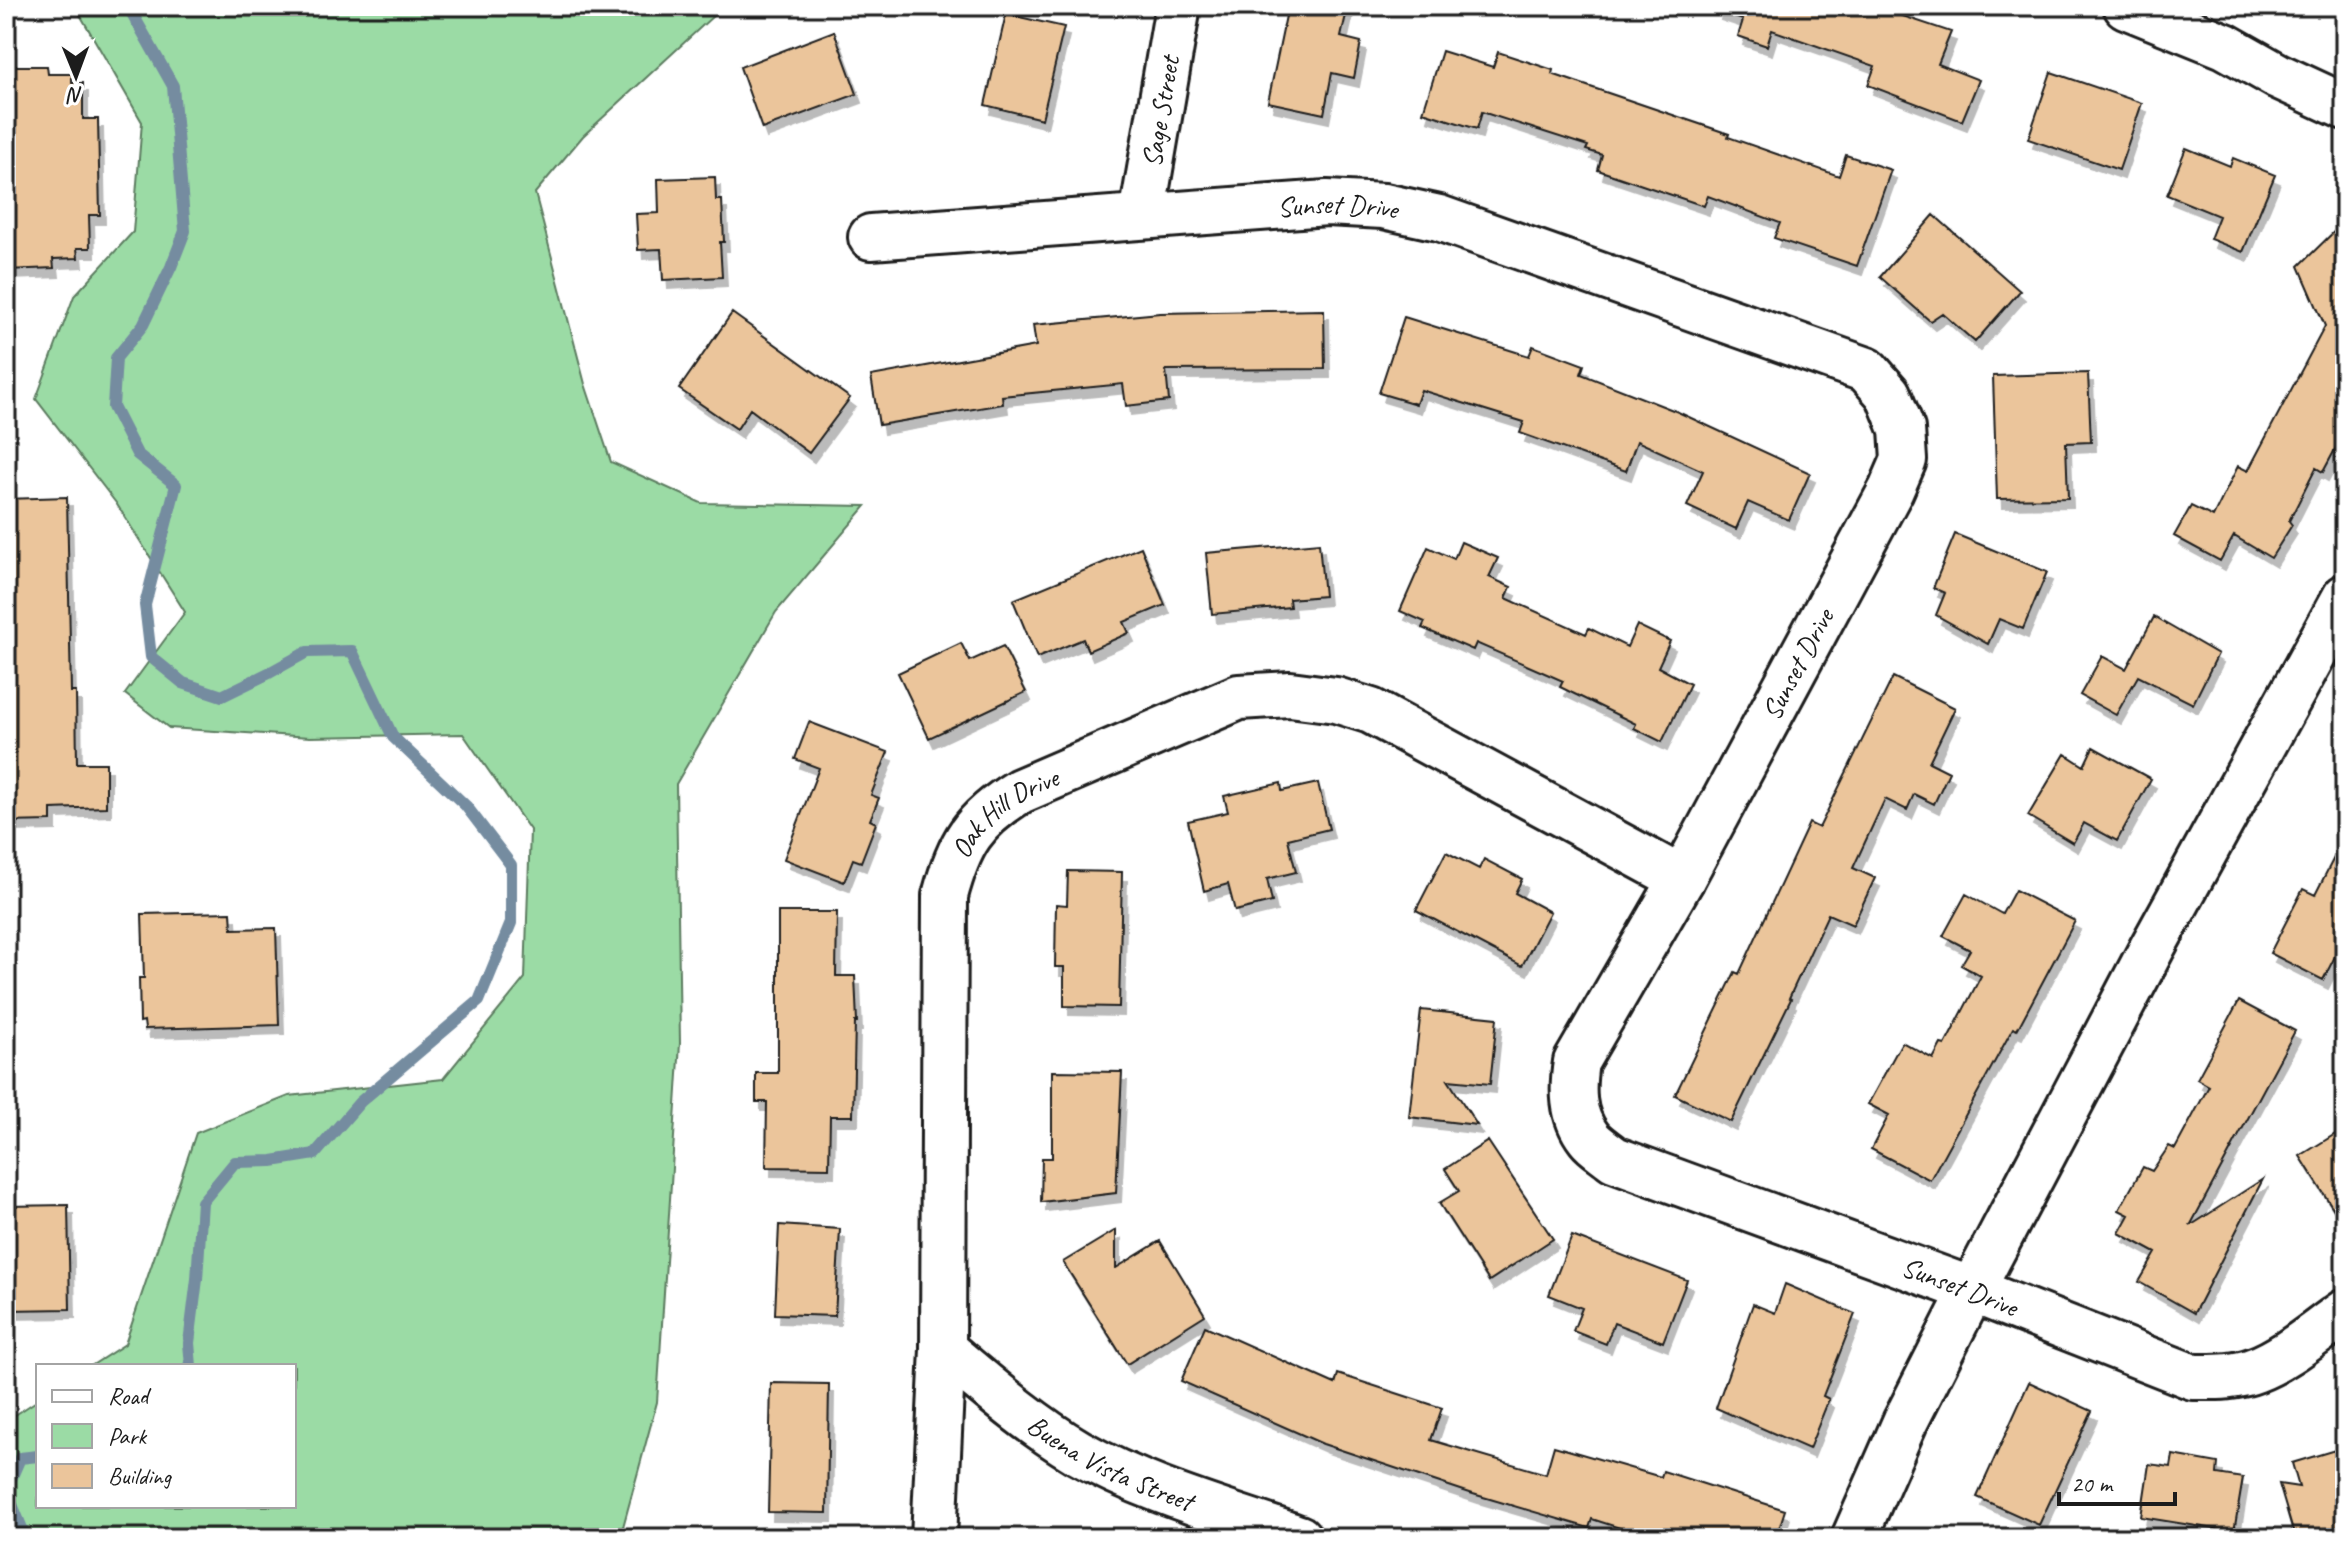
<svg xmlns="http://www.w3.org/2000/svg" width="2351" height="1544" font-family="Caveat,sans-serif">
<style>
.green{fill:#9bdba5;stroke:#5c7c60;stroke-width:2}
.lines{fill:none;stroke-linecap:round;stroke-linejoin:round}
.stream{stroke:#748ca0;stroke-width:12}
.building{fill:#ebc59b;stroke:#1c1c1c;stroke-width:2;filter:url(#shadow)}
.minor-casing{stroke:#1c1c1c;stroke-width:50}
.minor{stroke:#fff;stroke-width:44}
.labels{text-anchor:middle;stroke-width:6;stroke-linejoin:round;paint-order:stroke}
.street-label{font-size:28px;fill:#1c1c1c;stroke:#fff}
</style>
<defs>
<filter id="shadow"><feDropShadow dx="5" dy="9" stdDeviation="0" flood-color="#0004"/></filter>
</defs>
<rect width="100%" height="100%" fill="#fff"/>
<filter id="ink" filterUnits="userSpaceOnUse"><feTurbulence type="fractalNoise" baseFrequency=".0125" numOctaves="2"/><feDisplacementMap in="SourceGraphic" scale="16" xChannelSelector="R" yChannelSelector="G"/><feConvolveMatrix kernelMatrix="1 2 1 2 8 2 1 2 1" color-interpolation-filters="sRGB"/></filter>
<g filter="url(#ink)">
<path class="green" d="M75,6H732L714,15L583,136L535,193L585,384L611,462L701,503L866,506L776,612L676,784L680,1043L657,1402L620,1538H6V1421L38,1400V1506H294V1366H91L125,1344L196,1133L289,1096L443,1079L525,978L530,830L463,734L310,737L169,728L125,694L185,612L116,503L36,399L74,296L133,232L142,122Z"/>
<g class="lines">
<path class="stream" d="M128,6L173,86L185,231L171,267L143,325L116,358L113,407L137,454L176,485L145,605L151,657L183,683L222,696L269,673L307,652L352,651L393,737L466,806L511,865V923L479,1001L360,1102L315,1154L272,1161L235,1162L202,1202L197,1279L189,1343L191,1366
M26,1538L6,1490L20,1458L38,1456"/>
</g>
<path class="building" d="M1288,6H1348L1341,37L1361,42L1354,78L1332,73L1324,114L1268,102Z
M1717,6H1873L1951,32L1938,64L1979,80L1962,121L1868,85L1875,66L1772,30L1767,46L1738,36L1743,20L1716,11Z
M1006,14L1064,27L1042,119L985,105Z
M834,31L857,94L762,129L740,67Z
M1442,51L1493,67L1498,52L1553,70L1552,74L1729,134L1728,137L1839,176L1846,155L1891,170L1857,266L1774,238L1780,223L1708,196L1704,206L1598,170L1602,155L1586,150L1588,146L1482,112L1477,129L1423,112Z
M6,66H47L48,74H72V83H83V119H98L100,215H89L90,248H77L78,258L53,259L54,268L6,270Z
M2051,72L2142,103L2119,170L2028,139Z
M2186,148L2230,166L2233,158L2275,175L2243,252L2210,239L2219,216L2167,195Z
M715,177L716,200H722L724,242H720L722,277L663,280L661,249L638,250L636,214L659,213L658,179Z
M1934,215L2020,291L1975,342L1942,313L1930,321L1880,277Z
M2345,221V431L2323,472L2316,468L2289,521L2292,525L2271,558L2234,536L2220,561L2174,536L2191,506L2213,517L2238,466L2248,471L2325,326L2299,266Z
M1324,310L1325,369L1166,370L1169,401L1126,406L1123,384L1002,396L1003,404L879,425L871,376L1036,346L1033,325L1160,313Z
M732,313L850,398L809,453L750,409L737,429L679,389Z
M1404,317L1529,356L1533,346L1584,365L1581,374L1678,412L1810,473L1789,520L1748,502L1736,529L1687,506L1703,471L1637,441L1626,471L1520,433L1524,422L1421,390L1416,404L1379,393Z
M2088,373L2091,442L2066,443L2068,498L1997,499L1993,376Z
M67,497L71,692H76L77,763H106V807L51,809V821L6,822V499Z
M1955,534L2047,572L2023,629L1999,619L1988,644L1936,615L1945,593L1933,588Z
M1461,542L1498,558L1489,577L1511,587L1506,598L1586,634L1589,628L1627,647L1637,625L1670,641L1658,667L1690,684L1662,742L1634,728L1636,724L1560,687L1563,681L1476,643L1473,650L1422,628L1425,622L1400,611L1428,547L1454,559Z
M1319,543L1324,596L1289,599L1290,607L1212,614L1206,553Z
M1141,547L1165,605L1124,622L1129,633L1088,651L1083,639L1037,658L1013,600Z
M2154,617L2218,654L2193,704L2138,676L2116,715L2080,695L2102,656L2126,669Z
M961,643L970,661L1003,646L1026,692L929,738L898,673Z
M1893,677L1955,708L1929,762L1949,772L1934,804L1914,794L1907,810L1885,799L1853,868L1875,878L1853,925L1828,914L1789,998L1791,999L1731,1122L1675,1095L1735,972L1739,974L1809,823L1819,828Z
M809,722L888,752L871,795L879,798L870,820L876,823L861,862L853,859L844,882L784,859L819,768L795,759Z
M2093,747L2151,779L2117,841L2084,823L2073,843L2028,816L2065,754L2084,766Z
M1281,783L1282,791L1318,783L1329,829L1288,839L1296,872L1267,879L1272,902L1235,911L1228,884L1204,891L1188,821L1228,812L1224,796Z
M2345,836V937L2323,980L2270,953L2303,889L2315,895Z
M1446,852L1479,869L1484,859L1522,879L1515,893L1550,912L1522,966L1416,910Z
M1068,871L1122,872L1119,1007L1064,1006V967H1055L1056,904L1067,905Z
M2015,890L2075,921L2017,1030L2013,1028L1930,1180L1871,1149L1889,1115L1868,1104L1902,1042L1933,1059L1941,1044L1945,1045L1981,976L1961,965L1970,950L1943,936L1966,894L2002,914Z
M231,912L232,929L276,928L279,1025L145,1029L144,1021L140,1022L139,978H144L142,914Z
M778,912H837L836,976H855L857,1022H855L853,1116H830L829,1168L766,1167L767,1102H756V1073H778Z
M2239,1001L2295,1031L2190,1226L2263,1179L2194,1313L2139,1282L2156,1253L2119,1233L2129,1215L2119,1210L2143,1167L2152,1171L2169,1146L2175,1149L2209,1086L2197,1079Z
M1421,1010L1497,1018L1490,1084L1448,1080L1477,1125L1409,1117Z
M1052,1071L1122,1072L1116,1193L1041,1202L1042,1158H1052Z
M2345,1128V1227L2300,1156Z
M1488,1141L1553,1239L1489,1281L1439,1203L1459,1191L1445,1169Z
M68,1205L70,1309L6,1310V1206Z
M779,1225L840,1229L835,1316L775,1314Z
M1116,1230V1268L1160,1241L1205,1315L1127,1364L1063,1262Z
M1572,1236L1687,1280L1663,1342L1614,1323L1606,1344L1573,1331L1582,1308L1549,1295Z
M1785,1284L1855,1314L1823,1396L1829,1399L1809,1449L1716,1408L1753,1304L1775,1313Z
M1205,1326L1335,1384L1338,1374L1442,1408L1431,1440L1546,1474L1554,1446L1661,1477L1663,1471L1785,1510L1776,1538H1651L1592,1519L1589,1528L1473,1494L1323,1444L1181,1381Z
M2029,1382L2092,1411L2039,1525L1977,1497Z
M771,1383L829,1384L827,1513L768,1512Z
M2345,1447V1527L2307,1538H2295L2279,1484L2299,1487L2292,1463Z
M2173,1455L2218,1463L2217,1474L2243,1478L2234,1532L2141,1517L2149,1464L2171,1467Z"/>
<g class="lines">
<defs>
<g id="minor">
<path d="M2126,6L2225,46L2278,76L2345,107"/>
<path id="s1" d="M1142,216L1178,6"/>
<path id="s2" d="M871,237L1327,203L1384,206L1439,218L1867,370L1888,394L1902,429L1904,460L1891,490L1682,879L1576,1062C1572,1088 1571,1115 1589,1138C1595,1146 1606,1152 1614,1159L1972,1290L2193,1377C2214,1377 2235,1378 2255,1370C2287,1358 2317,1331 2345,1312"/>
<path id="s3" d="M943,1349C986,1385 1029,1423 1078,1452C1147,1491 1225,1512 1299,1538"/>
<path id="s4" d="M934,1538L943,1349L945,896C959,843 973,820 1020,791L1239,697L1290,694L1336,700L1371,711L1682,879"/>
<path d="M1854,1538L1905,1422L1972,1290L2153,946L2345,597"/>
</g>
</defs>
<use href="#minor" class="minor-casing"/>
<use href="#minor" class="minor"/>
</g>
</g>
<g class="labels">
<g class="street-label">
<text dy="10" stroke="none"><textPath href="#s1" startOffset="106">Sage Street</textPath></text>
<text dy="10" stroke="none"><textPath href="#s2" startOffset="468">Sunset Drive</textPath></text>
<text transform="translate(1797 664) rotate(-62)" y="10">Sunset Drive</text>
<text dy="10" stroke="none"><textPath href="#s4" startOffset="750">Oak Hill Drive</textPath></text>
<text dy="10" stroke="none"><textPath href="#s2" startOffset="2292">Sunset Drive</textPath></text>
<text dy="10" stroke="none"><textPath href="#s3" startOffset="204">Buena Vista Street</textPath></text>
</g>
</g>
<rect width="2351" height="1544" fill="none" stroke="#fff" stroke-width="32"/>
<rect x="16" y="16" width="2319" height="1512" fill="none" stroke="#1c1c1c" stroke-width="3" filter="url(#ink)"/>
<rect x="36" y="1364" width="260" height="144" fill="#ffffff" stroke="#a4a4a4" stroke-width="2"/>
<rect x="52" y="1390" width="40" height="12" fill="#ffffff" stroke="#a4a4a4" stroke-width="2"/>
<text x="108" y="1404" font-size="24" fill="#1c1c1c">Road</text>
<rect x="52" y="1424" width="40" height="24" fill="#9bdba5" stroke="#a4a4a4" stroke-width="2"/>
<text x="108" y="1444" font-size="24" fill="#1c1c1c">Park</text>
<rect x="52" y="1464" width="40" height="24" fill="#ebc59b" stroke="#a4a4a4" stroke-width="2"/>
<text x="108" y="1484" font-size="24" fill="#1c1c1c">Building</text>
<g transform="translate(76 76) rotate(179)" stroke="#ffffff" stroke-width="6" paint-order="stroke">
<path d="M0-6L14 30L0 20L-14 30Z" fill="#1c1c1c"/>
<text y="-12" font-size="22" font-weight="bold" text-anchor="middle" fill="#1c1c1c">N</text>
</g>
<path d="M2059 1492v12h116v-12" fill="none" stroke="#1c1c1c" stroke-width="4"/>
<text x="2071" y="1492" font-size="24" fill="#1c1c1c" stroke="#ffffff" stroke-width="6" paint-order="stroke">20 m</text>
</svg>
